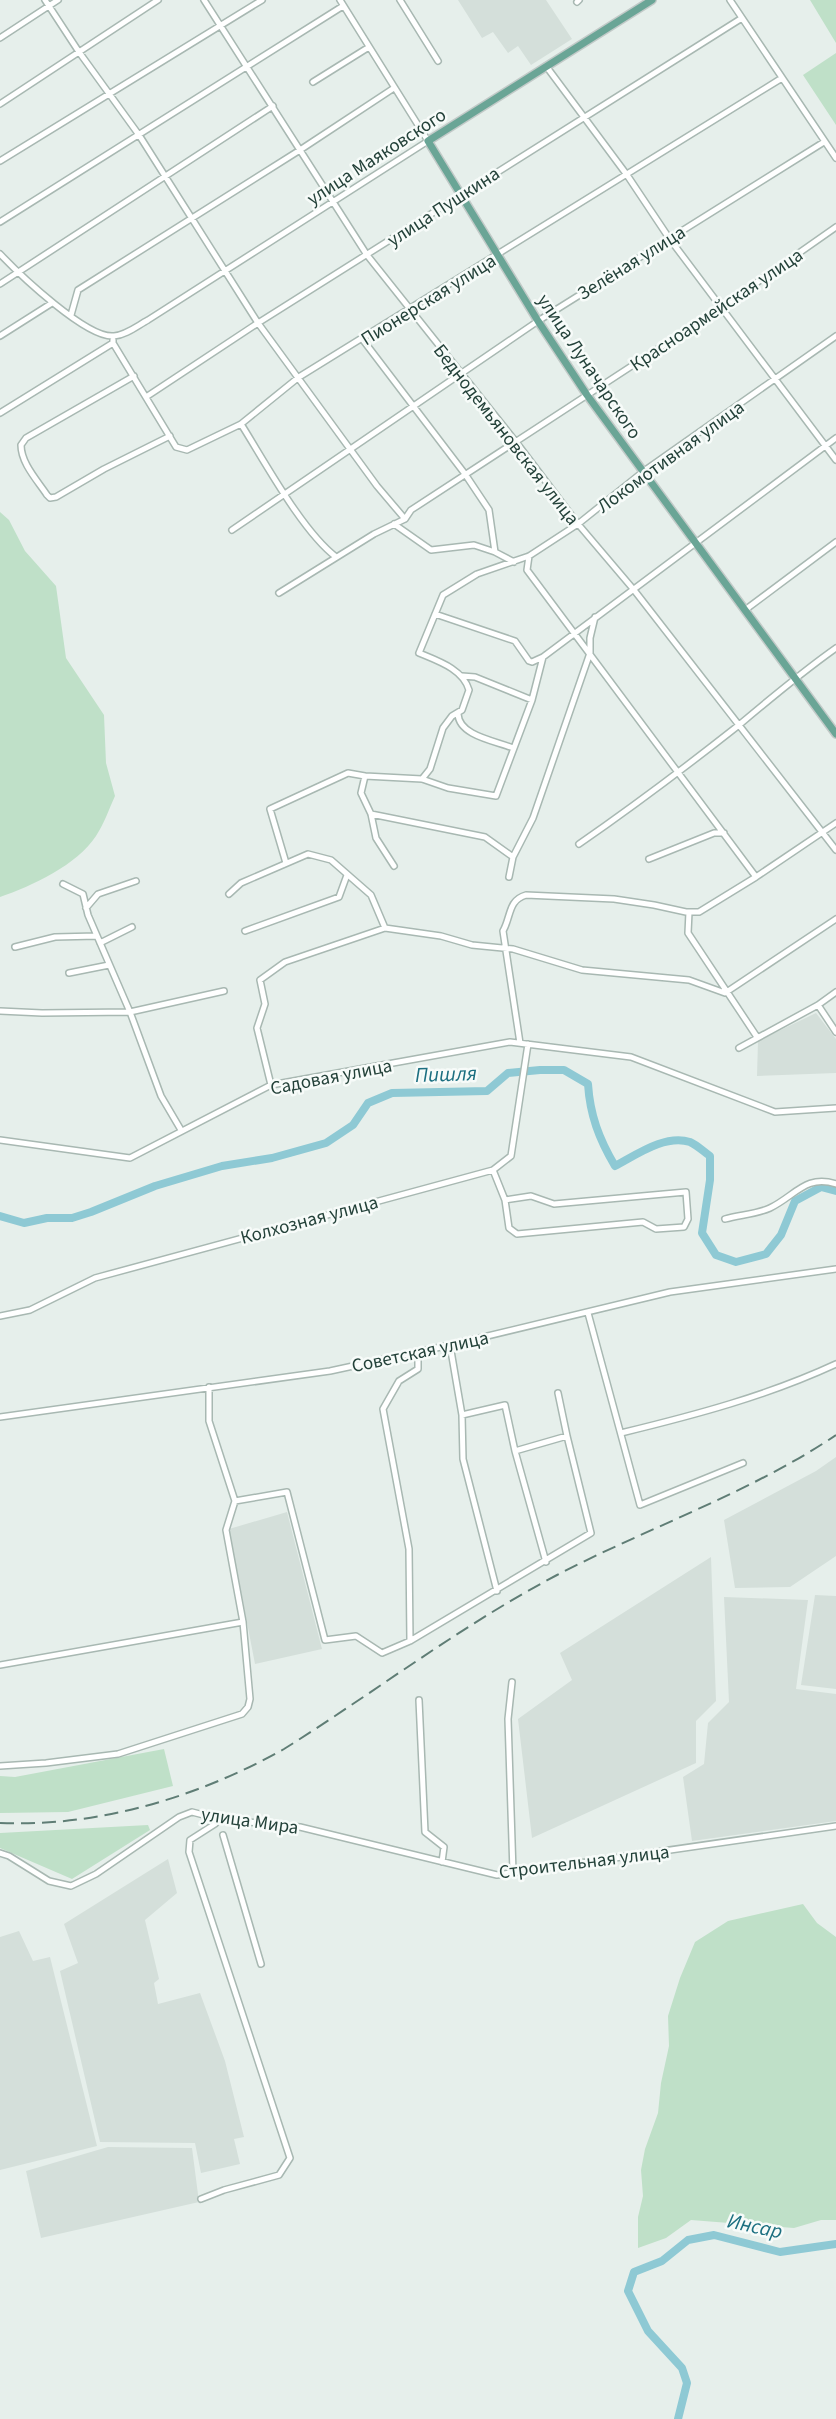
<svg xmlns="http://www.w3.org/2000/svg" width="836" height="2419" font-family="'Source Sans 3',sans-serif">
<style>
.built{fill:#d4dfda}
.green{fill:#bfe0c8}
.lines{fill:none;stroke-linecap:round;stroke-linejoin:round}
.river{stroke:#8ec9d4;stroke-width:8}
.minor-casing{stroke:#a8b8b2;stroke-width:8}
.major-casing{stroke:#c2cac8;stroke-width:10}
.minor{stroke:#fff;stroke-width:5}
.major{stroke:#6aa596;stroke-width:7}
.rail{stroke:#5f7d75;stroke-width:2;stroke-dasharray:14 7;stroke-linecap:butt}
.labels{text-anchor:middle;stroke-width:5;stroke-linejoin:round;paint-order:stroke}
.street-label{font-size:19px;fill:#24423a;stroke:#f7fbf9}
.water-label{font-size:21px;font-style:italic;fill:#1c6f80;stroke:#f7fbf9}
</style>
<rect width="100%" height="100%" fill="#e6efeb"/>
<path class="built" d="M458,0H546L572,39L531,65L518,46L508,53L493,32L482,38Z
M816,1013L836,1039V1073L757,1076L758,1041Z
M836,1457V1556L790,1587L735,1588L724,1520L816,1471Z
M287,1512L322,1649L255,1664L229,1529Z
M711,1557L716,1701L696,1721V1763L532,1838L518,1719L572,1680L560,1653Z
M815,1595L836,1596V1689L801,1685Z
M724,1597L808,1600L796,1689L836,1694V1821L692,1841L683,1777L704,1764L708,1723L729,1702Z
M168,1859L177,1893L145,1920L159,1979L154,1983L158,2004L200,1993L225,2061L244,2137L234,2139L240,2164L201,2173L195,2143L100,2142L60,1971L78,1963L64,1924Z
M19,1931L33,1961L50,1957L97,2146L0,2170V1937Z
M108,2147L192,2148L199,2202L41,2238L26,2171Z"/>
<path class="green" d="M810,0H836V43Z
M836,53V125L803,75Z
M0,512L9,520L25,551L56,586L66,658L104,715L106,763L115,796C109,809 104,824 96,836C77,865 32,886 0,897Z
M164,1749L173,1786L68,1812L0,1813V1776L15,1777Z
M148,1825L150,1830L72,1879L0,1848V1833Z
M803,1904L817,1923L836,1937V2220H821L794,2228L691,2220L666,2238L638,2248V2217L643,2196L641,2170L645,2149L658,2113L661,2083L669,2046L668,2016L680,1978L695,1942L728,1921Z"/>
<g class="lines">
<path class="river" d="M0,1216L24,1223L47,1218H72L91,1212L155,1186L222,1166L272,1158L326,1143L353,1125L368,1103L392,1093L487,1091L508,1073L540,1070H564L588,1084C590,1115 599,1139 615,1166C636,1155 665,1134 690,1142C697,1145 704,1152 710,1156V1180L702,1233L716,1255L736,1262L766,1254L781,1235L795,1201L821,1187L836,1191
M678,2419L687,2383L682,2368L648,2331L628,2291L634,2272L662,2261L688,2240L714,2235L780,2252L836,2244"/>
<defs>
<path id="minor" d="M45,0L79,52L139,135L258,323L377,486L405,519
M204,0L367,255L516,442L578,524L634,590L836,850
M400,0L438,61
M730,0L836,158
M577,2L579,0
M0,38L58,0
M546,66L627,175L669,238L836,460
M313,82L369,47
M0,104L158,0
M0,161L262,0
M0,222L343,6
M0,254C19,274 87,339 114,336C126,335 137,326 148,320L428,141L340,0
M0,284L273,106
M71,315L78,290L300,150L394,88
M0,336L52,303
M363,340L465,474L489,510L495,552L514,562
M113,343L176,447L187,450L241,424L299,377L782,78
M134,376L26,438L21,445C21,463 37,480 47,495L50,498L56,497L104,469L170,436
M146,397L258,323L742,18
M0,413L113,343V340
M241,424C265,462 302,531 336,557
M394,524L431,550L474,545L495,552
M232,530L538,321L824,142
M529,556L527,570L756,877
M279,593L374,534L405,519L411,510L722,307L836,227
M745,610L836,542
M435,614L515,641L529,661L532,662L543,657L836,438
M462,676L475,677L532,700L543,657
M458,714C459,736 496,741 513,748
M365,776L422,779L448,788L496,796L532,700
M422,779L430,769L443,728L452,716L462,710L469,690C463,669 438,661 419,653L443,595L477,574L529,556L578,524L644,471L836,336
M371,814L485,837L513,857
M579,844C634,806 687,766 739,725C771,698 802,672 836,648
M649,859L714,833H724
M286,863L270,809L348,773L365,776L361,793L371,814L376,838L394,866
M509,877L513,857L533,818L590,653V638L595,617
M63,884L83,894L88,915L130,1012L161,1096L181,1130
M229,894L241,883L308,854L331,860L371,895L385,928
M86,908L98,894L136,881
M689,912L688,933L757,1037
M245,931L339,897L347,875
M100,943L132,927
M15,947L55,937L97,936
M69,973L109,965
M818,1005L836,1032
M0,1011L42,1013L130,1012L224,991
M520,1043L503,931C511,917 508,900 526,895L614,899L654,905L686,912H699L756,877L836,823
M739,1048L818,1005L836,992
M271,1085L257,1028L265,1004L260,980L285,962L385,928L441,936L472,945L513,949L582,970L689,980L725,993L836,919
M0,1140L130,1158L271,1085L510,1042L631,1057L775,1112L836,1108
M493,1170L505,1200L531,1196L554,1204L686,1192L688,1219L684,1227L656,1229L643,1222L517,1234L509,1228L505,1200
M725,1219C739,1215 757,1214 770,1208C795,1196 806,1174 836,1184
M588,1313L640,1505L743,1463
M0,1316L30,1310L95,1278L493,1170L511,1156L528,1044
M450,1345L462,1415L463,1459L497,1591
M209,1387V1421L235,1501L287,1492L325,1640L356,1636L382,1653L410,1641L591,1533L567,1436L515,1451L505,1405L462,1415
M558,1393L567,1436
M0,1417L330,1371L450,1345L670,1292L836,1269
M621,1433C695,1415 767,1396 836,1364
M515,1451L546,1562
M410,1641L409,1549L383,1409L399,1381L418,1369V1352
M0,1665L243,1622
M512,1682L508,1719L513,1872
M419,1700L425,1832L444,1847L442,1862
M0,1766L46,1763L118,1754L242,1714L248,1707L250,1699L243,1622L226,1530L235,1501
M223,1835L261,1964
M0,1853L9,1856L49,1881L71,1886L96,1874L179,1817L192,1812L219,1819L300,1827L497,1875L836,1826
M201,2199L224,2190L279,2175L290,2158L189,1852L190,1840L215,1824L219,1819"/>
<path id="major" d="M652,0L428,141L538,321L587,395L836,734"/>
</defs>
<use href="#minor" class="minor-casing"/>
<use href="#major" class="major-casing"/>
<use href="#minor" class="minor"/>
<use href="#major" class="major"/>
<path class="rail" d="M0,1823C100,1827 198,1797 284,1749C375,1692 462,1625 557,1575C647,1528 752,1492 836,1435"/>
</g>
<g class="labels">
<g class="street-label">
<text transform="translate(376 156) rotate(-33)" y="7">улица Маяковского</text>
<text transform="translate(443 206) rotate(-33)" y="7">улица Пушкина</text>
<text transform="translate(631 262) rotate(-32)" y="7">Зелёная улица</text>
<text transform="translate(428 299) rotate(-32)" y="7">Пионерская улица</text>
<text transform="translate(716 309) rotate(-34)" y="7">Красноармейская улица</text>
<text transform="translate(590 366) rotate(56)" y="7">улица Луначарского</text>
<text transform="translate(507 434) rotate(52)" y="7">Беднодемьяновская улица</text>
<text transform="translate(670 456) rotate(-36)" y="7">Локомотивная улица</text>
<text transform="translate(331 1076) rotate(-11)" y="7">Садовая улица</text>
<text transform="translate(309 1219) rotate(-15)" y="7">Колхозная улица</text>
<text transform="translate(420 1351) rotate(-12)" y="7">Советская улица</text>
<text transform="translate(250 1820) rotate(8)" y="7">улица Мира</text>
<text transform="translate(584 1861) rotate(-7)" y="7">Строительная улица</text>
</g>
<g class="water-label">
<text transform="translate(446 1074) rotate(-2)" y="7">Пишля</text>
<text transform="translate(755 2226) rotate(12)" y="7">Инсар</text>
</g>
</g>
</svg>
